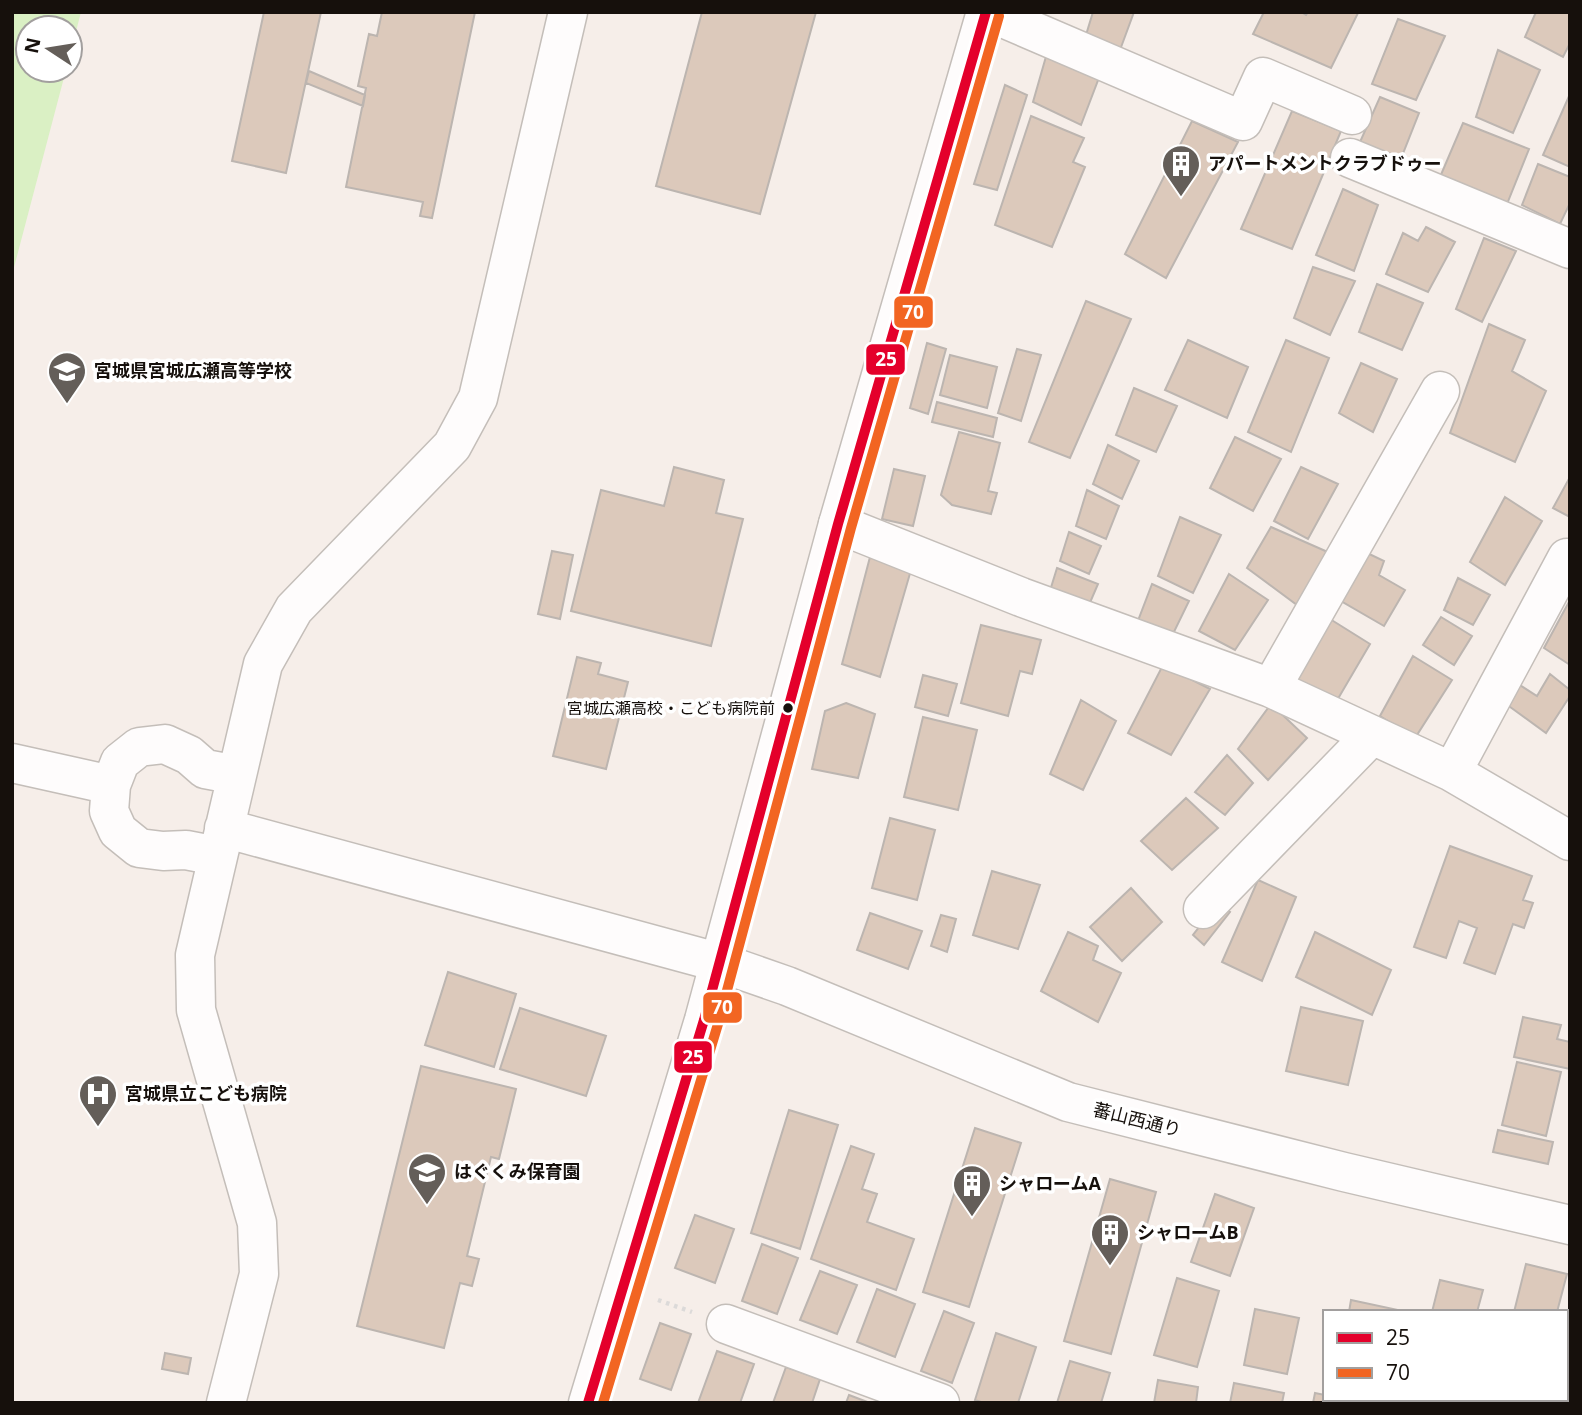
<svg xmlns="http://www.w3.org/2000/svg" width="1582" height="1415" font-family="'Open Sans','Noto Sans JP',sans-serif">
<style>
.green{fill:#daf0c4}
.building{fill:#dcc9bb;stroke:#bcb5b0;stroke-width:2}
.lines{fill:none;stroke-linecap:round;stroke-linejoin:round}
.minor-casing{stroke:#c4beb9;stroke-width:41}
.highway-casing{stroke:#c4beb9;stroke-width:41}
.path{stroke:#dcdad9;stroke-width:4.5;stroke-dasharray:3.5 5;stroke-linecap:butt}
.minor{stroke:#fefcfc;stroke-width:38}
.highway{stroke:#fefcfc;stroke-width:38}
.bus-1-casing{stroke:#fff;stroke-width:16}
.bus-2-casing{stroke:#fff;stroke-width:16}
.bus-1{stroke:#e4002b;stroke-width:10}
.bus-2{stroke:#f26522;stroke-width:10}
.bus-dot{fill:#16100c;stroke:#fff;stroke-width:2.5}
.labels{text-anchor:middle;stroke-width:7;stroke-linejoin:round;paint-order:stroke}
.bus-label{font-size:16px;fill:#16100c;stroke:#fff;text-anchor:end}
.poi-label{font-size:18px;font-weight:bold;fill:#16100c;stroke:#fff;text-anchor:start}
.street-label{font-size:18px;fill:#16100c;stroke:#fff}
.line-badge{stroke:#fff;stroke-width:2.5}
.badge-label{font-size:19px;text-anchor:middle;font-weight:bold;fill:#fff}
</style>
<rect width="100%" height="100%" fill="#f6eee9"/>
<path class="green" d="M12,12H81L70,55V28H28V70H66L12,275Z"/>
<path class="building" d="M264,12H321L286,173L232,161Z
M382,12H475L432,218L420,216L423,202L346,187L366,88L358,86L369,34L377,36Z
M702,12H816L760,214L656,186Z
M1093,12H1134L1120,50L1086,35Z
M1264,12H1301L1306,15L1308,12L1358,13L1331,68L1253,34Z
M1536,12H1570V43L1563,57L1525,37Z
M1398,19L1445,36L1416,100L1372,84Z
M1498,50L1540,70L1513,133L1476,117Z
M1047,53L1100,75L1081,125L1033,102Z
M309,71L365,95L363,106L306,83Z
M1005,85L1027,95L997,190L974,184Z
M1570,94V167L1543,155Z
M1380,97L1419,113L1396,171L1356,151Z
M1292,111L1341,131L1292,249L1241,229Z
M1031,116L1084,138L1073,162L1085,167L1052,247L995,225Z
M1192,121L1238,142L1166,278L1125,254Z
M1463,123L1529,149L1507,204L1440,177Z
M1538,164L1570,177V203L1560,224L1522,205Z
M1343,189L1378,205L1354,271L1316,255Z
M1426,227L1455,242L1428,292L1386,274L1403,233L1418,241Z
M1484,238L1516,251L1482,322L1456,309Z
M1313,267L1355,281L1330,335L1294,318Z
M1377,284L1423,303L1402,350L1359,332Z
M1086,301L1131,319L1070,458L1029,442Z
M1489,324L1525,340L1512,371L1546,391L1515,462L1450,433Z
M1188,340L1248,367L1227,418L1165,390Z
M1286,340L1329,358L1291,452L1248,432Z
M927,343L946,349L928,414L910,408Z
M1017,349L1041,355L1021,421L998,413Z
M950,355L997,367L987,408L940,395Z
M1361,363L1397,379L1373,432L1339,413Z
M1134,388L1177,406L1156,452L1116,435Z
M937,402L997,418L993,437L932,422Z
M959,432L1000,443L988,491L997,493L991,514L952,505L941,495Z
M1235,437L1281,459L1253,511L1210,488Z
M1108,445L1139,461L1122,499L1093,484Z
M674,467L724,480L716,513L743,519L711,646L571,611L601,490L664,506Z
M1301,467L1338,484L1308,539L1274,521Z
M894,469L925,476L913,526L882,519Z
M1570,477V517L1553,508Z
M1087,490L1119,506L1106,539L1076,526Z
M1505,497L1542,521L1505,585L1470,562Z
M1180,517L1221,535L1193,593L1158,576Z
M1271,527L1330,553L1297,605L1247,568Z
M1069,532L1101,546L1089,574L1060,561Z
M552,551L573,555L560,619L538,614Z
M1363,551L1384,561L1379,575L1405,590L1384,626L1341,601Z
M870,557L911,570L880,677L842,664Z
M1057,568L1098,584L1086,612L1049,594Z
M1229,574L1268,600L1235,650L1199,631Z
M1458,578L1490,595L1473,625L1444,610Z
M1152,584L1189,601L1171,638L1136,626Z
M1570,600V665L1544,648Z
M1441,617L1472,636L1454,665L1423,645Z
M1330,619L1370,644L1332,709L1292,687Z
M981,625L1041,640L1032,674L1020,671L1008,716L961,703Z
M1413,656L1452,680L1415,738L1380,716Z
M577,657L601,663L598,674L628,682L606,769L553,756Z
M1163,665L1210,689L1171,755L1128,733Z
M1550,674L1570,690V696L1546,733L1506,704L1515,682L1537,696Z
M923,675L957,684L948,716L915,707Z
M1081,700L1116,721L1083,790L1050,774Z
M846,703L875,714L858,778L812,769L825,711Z
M1271,704L1307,738L1268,780L1238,749Z
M923,717L977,730L958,810L904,797Z
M1227,755L1253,783L1225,815L1195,792Z
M1186,798L1218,828L1172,870L1141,841Z
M890,818L935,830L917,900L872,888Z
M1450,846L1532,876L1523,900L1533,903L1524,928L1513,924L1495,974L1464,963L1477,928L1459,921L1446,958L1414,947Z
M992,871L1040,885L1018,949L973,935Z
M1258,880L1296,897L1262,981L1222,962Z
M1131,888L1162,922L1122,961L1090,927Z
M1218,903L1230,912L1204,945L1193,935Z
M870,913L922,931L908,969L857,950Z
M941,915L956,919L947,952L931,946Z
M1068,932L1098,946L1093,960L1121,973L1098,1022L1041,991Z
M1315,932L1391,970L1372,1015L1296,977Z
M448,972L516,994L494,1067L425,1045Z
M1301,1007L1363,1021L1348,1085L1286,1071Z
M520,1008L606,1036L586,1096L500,1069Z
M1523,1017L1561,1025L1557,1039L1570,1042V1069L1514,1057Z
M1517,1062L1561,1072L1546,1136L1502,1125Z
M421,1066L516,1089L499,1159L491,1157L467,1256L479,1259L472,1286L460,1283L444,1348L357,1326Z
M789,1110L838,1125L800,1249L751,1233Z
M975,1128L1021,1143L969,1307L923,1292Z
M1498,1130L1553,1142L1548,1164L1493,1152Z
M851,1146L874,1154L862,1189L877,1194L867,1222L914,1239L896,1290L811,1259Z
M1110,1179L1156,1192L1111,1354L1064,1341Z
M1215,1194L1254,1208L1230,1276L1191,1262Z
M695,1215L734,1229L715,1283L675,1268Z
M762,1244L798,1258L777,1314L742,1301Z
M1526,1264L1567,1274L1557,1312H1514Z
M820,1271L857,1285L837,1334L800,1320Z
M1177,1278L1219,1291L1197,1367L1154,1355Z
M1440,1280L1483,1290L1477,1312H1432Z
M877,1289L915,1304L895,1357L857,1342Z
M1351,1300L1398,1310V1312H1349Z
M1255,1309L1299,1318L1287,1374L1244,1365Z
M944,1311L974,1323L952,1383L921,1371Z
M660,1323L691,1334L671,1390L640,1379Z
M996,1333L1036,1347L1018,1403H984L975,1400Z
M717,1351L754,1364L740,1403H698Z
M165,1353L191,1358L188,1374L162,1369Z
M1070,1361L1110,1373L1101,1403H1057Z
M786,1367L820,1379L812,1403H773Z
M1158,1380L1198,1387L1196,1403H1154Z
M1234,1383L1284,1393L1282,1403H1230Z
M1566,1389L1570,1390V1403H1551L1552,1399H1566Z
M1315,1393L1325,1395V1399H1348L1360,1401V1403H1313Z
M849,1395L870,1403H846Z"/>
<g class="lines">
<defs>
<path id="minor" d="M989,12L1243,121L1263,77L1352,115
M1350,158L1570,249
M838,524L1021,597L1271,688L1452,772L1570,841
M1271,688L1440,391
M12,763L111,785
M1452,772L1567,558L1570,559
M224,828L721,963L787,986L1068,1102L1344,1172L1570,1225
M217,856L186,850L163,851L139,848L118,831L109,811L111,785L120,762L139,747L165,744L189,755L205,769L237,775
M1203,909L1372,735
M726,1324L940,1403
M226,1403L259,1274L257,1223L196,1010L195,955L263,664L294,609L452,446L478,398L568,12"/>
<path id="highway" d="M588,1403L704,1020L838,524L986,12"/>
</defs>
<use href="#minor" class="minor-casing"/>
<use href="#highway" class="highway-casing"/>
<path class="path" d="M658,1300L692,1312"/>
<use href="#minor" class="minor"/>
<use href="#highway" class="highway"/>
<defs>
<path id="bus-1" d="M588,1403L704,1020L838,524L986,12"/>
<path id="bus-2" d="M603,1403L718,1024L851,528L999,16"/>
</defs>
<use href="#bus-1" class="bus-1-casing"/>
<use href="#bus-2" class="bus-2-casing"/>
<use href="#bus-1" class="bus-1"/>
<use href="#bus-2" class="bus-2"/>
</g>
<defs>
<symbol id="building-pin" viewBox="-11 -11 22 30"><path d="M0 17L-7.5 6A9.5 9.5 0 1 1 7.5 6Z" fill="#645e59" stroke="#fff"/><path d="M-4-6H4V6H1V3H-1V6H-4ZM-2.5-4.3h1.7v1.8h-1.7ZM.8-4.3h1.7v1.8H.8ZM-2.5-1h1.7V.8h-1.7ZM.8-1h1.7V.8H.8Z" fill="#fff"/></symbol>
<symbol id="school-pin" viewBox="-11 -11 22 30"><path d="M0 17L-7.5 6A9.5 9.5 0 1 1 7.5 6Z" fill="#645e59" stroke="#fff"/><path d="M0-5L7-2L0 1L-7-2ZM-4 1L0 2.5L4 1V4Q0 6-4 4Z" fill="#fff"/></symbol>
<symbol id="hospital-pin" viewBox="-11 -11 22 30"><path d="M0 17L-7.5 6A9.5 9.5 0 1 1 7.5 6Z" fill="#645e59" stroke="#fff"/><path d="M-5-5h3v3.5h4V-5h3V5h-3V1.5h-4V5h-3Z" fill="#fff"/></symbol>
</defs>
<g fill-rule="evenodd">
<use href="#building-pin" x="1159" y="142" width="44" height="60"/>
<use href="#school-pin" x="45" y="349" width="44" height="60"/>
<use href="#hospital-pin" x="76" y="1072" width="44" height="60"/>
<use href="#school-pin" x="405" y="1150" width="44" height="60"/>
<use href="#building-pin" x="950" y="1162" width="44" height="60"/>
<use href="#building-pin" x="1088" y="1211" width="44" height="60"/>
</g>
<circle class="bus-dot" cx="788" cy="708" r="6"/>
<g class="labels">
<g class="bus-label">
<text x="775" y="714">宮城広瀬高校・こども病院前</text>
</g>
<g class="poi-label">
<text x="1208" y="170">アパートメントクラブドゥー</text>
<text x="94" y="377">宮城県宮城広瀬高等学校</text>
<text x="125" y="1100">宮城県立こども病院</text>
<text x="454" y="1178">はぐくみ保育園</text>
<text x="999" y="1190">シャロームA</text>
<text x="1137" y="1239">シャロームB</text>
</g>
<g class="street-label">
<text transform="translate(1137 1120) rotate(14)" y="6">蕃山西通り</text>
</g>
</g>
<g class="line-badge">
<rect x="893" y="295" width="41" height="34" rx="7" fill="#f26522"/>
<rect x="865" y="343" width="41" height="33" rx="7" fill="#e4002b"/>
<rect x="702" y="991" width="41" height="33" rx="7" fill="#f26522"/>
<rect x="673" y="1040" width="40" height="34" rx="7" fill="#e4002b"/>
</g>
<g class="badge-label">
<text x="913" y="319">70</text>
<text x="886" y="366">25</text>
<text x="722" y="1014">70</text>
<text x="693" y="1064">25</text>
</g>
<rect width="1582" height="1415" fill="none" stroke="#16100c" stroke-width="28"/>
<rect x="1323" y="1310" width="245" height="91" fill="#ffffff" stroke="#a29f9e" stroke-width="2"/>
<rect x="1337" y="1333" width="35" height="10" fill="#e4002b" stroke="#a29f9e" stroke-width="2"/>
<text x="1386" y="1345" font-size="21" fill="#16100c">25</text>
<rect x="1337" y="1368" width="35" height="10" fill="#f26522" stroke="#a29f9e" stroke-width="2"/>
<text x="1386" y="1380" font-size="21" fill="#16100c">70</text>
<g transform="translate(49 49) rotate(282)"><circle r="33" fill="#ffffff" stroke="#a29f9e" stroke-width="2"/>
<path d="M0-5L12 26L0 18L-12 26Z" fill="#645e59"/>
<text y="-10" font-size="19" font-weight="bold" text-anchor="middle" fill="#16100c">N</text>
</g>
</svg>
